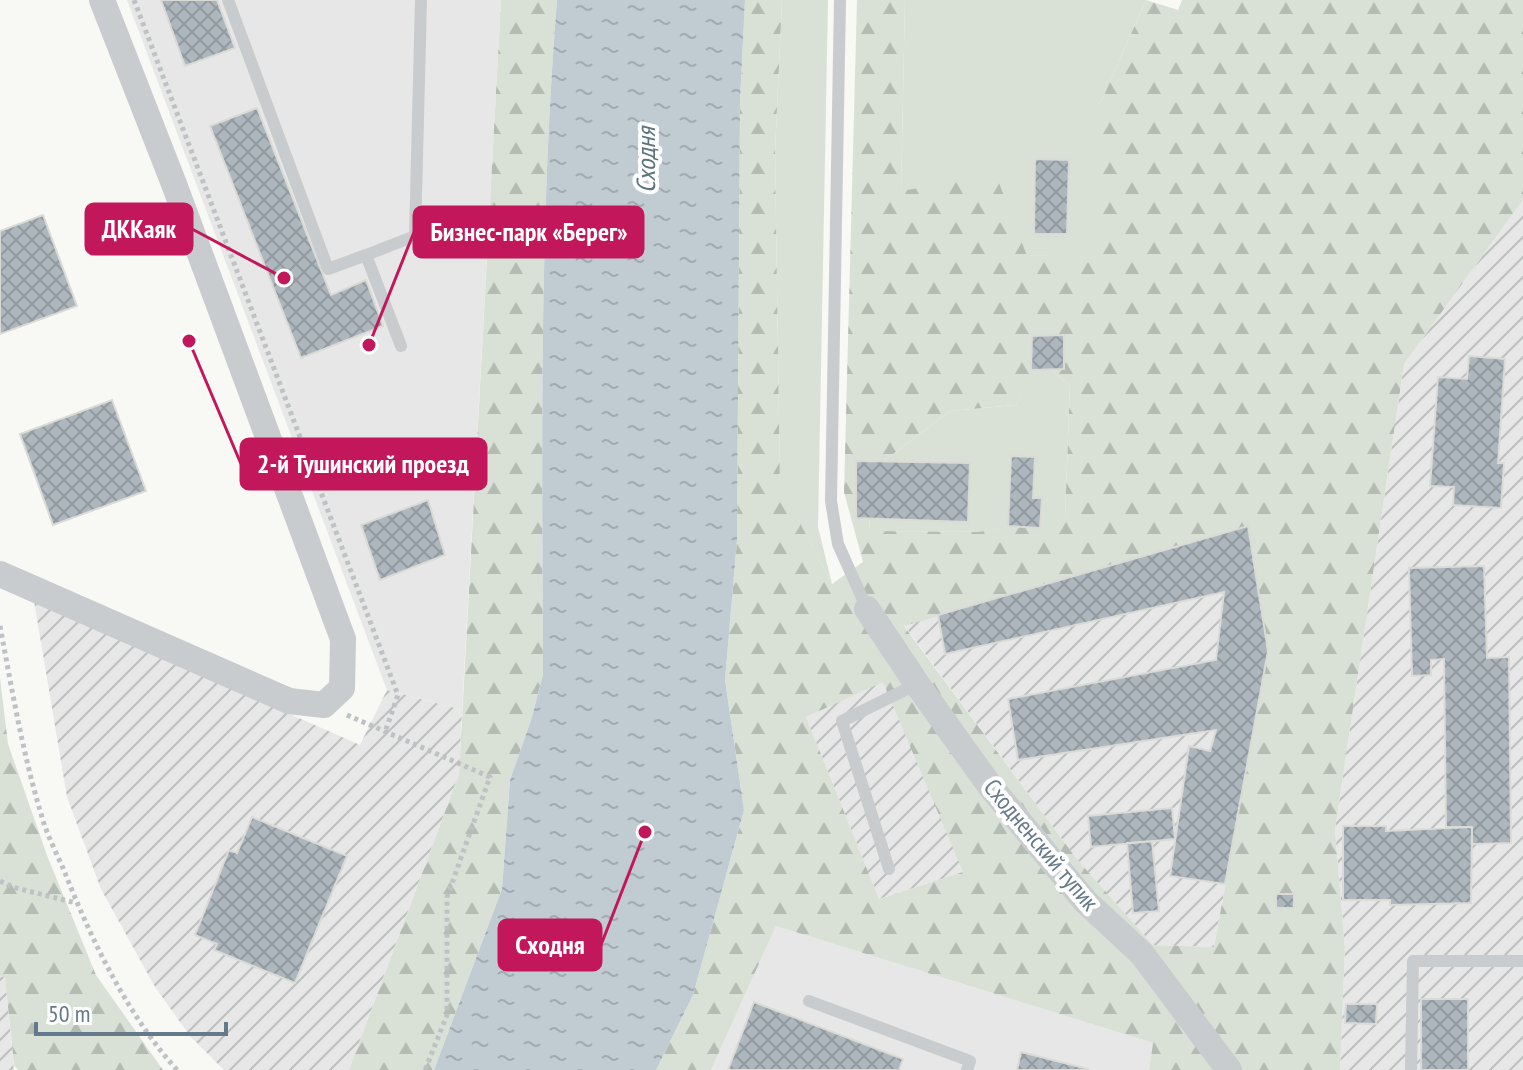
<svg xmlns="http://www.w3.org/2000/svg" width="1523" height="1070" font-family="'PT Sans Narrow',sans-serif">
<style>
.built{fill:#e6e7e6}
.industrial{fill:url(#industrial-furrows)}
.green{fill:#d9e1d6}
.forest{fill:url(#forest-firs);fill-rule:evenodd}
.water{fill:url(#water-ripples)}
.building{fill:url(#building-cross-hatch);stroke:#dadad7;stroke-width:2}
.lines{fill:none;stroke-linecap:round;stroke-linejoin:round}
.path{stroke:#bfc2c4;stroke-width:5;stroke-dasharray:4 4;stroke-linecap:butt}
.lane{stroke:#c8cccf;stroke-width:12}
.street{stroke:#c8cccf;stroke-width:26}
.labels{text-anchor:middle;stroke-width:8;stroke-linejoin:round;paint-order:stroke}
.street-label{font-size:24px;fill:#647989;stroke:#fff}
.water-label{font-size:26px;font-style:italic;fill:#5b747e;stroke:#fff}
.leader{fill:none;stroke:#c2185b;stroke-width:3}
.callout-dot{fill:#c2185b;stroke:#fff;stroke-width:3}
.callout{fill:#c2185b;stroke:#c2185b;stroke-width:3}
.callout-label{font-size:26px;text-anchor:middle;font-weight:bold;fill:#fff}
</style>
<defs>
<pattern id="industrial-furrows" width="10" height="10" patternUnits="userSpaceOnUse" patternTransform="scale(2)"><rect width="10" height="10" fill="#e6e7e6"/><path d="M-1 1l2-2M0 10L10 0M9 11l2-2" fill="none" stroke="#bec0c0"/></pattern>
<pattern id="forest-firs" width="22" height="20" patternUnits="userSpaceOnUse" patternTransform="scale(2)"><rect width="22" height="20" fill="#d9e1d6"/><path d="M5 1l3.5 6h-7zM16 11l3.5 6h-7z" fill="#b4bbb3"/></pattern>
<pattern id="water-ripples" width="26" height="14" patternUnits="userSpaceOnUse" patternTransform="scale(2)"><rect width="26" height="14" fill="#c1ccd2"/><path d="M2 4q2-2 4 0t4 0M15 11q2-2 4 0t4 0" fill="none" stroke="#a0aab0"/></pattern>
<pattern id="building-cross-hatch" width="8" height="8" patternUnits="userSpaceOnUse" patternTransform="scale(2)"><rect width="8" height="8" fill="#aeb7bd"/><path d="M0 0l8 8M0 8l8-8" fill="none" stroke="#919a9f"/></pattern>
</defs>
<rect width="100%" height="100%" fill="#f8f8f5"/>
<path class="built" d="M127,0H501L462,710L387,690Z
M776,926L1153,1043L1149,1070H711Z"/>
<path class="industrial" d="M1523,200V1070H1340L1345,948L1335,830L1404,364Z
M1248,526L1268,651L1214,947L1153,945L1076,858L904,625Z
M34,601L360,745L387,690L462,710L459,774L349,1070H224L190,1036L155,987L101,889L67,797Z
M883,681L964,872L879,899L806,717Z
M0,976L5,977L14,1070H0Z"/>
<path class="green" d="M782,0H828L818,527L832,584L780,486L775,152Z
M905,0H1146L1101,102V254L1027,256L901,191Z
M1033,372H1053L1070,385L1065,519L978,532L870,531L866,479L884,461L950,411L1016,405Z"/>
<path class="forest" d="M501,0H557C539,225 542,450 543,675L531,720L510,780L502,889L434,1070H349L459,774Z
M745,0H782L775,152L780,485L832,584L863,562L844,492L857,0H905L901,191L996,175L1027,256L1101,253V102L1146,0L1178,10L1182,0H1523V200L1404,364L1335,830L1345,948L1340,1070H1149L1153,1043L776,926L711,1070H656L693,995L744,810L725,680L737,540L740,102ZM1034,372H1053L1070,385L1065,518L978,532L870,531L866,479L884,461L950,411L1016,405ZM1248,526L1268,651L1214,947L1153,945L1076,858L904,626ZM883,682L963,872L879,899L806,717Z
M0,678L8,744L48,858L96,975L163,1070H18L14,1065L5,978L0,976Z"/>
<path class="water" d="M557,0H745L740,102L737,540L725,680L744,810L693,995L656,1070H434L502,889L510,780L531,720L543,675C542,449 539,225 557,0Z"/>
<path class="building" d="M161,0H217L235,48L185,66Z
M257,108L331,295L366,280L383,326L301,358L210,126Z
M1035,159L1069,160L1067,234H1034Z
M43,215L77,306L0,334V231Z
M1064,335V369L1031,370L1032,336Z
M1469,356L1505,359L1498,463H1504L1501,508L1453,505L1454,487L1430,486L1438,377L1467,379Z
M112,400L146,491L53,525L20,434Z
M1011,456L1035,457L1033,498H1042L1040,528L1008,526Z
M856,461L970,463L968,522L856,518Z
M428,500L445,555L380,580L361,525Z
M1248,526L1268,651L1225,884L1170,876L1189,746L1210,751L1216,730L1018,760L1008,699L1216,660L1224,592L945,654L938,615Z
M1484,566L1487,658L1509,657L1511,843L1472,844V827H1446L1444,659L1431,660V675L1412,676L1409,568Z
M1172,808L1175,839L1091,847L1088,816Z
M252,817L347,856L295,983L214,950L217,944L195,935L229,850L237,853Z
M1343,826H1386V831L1472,827L1471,903L1390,905V900H1343Z
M1152,841L1159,911L1133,913L1127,843Z
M1276,894H1294V908H1276Z
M1421,999H1468V1070H1421Z
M754,1002L903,1059L899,1070H728Z
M1346,1004H1377L1376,1024L1345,1023Z
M1021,1052L1088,1069V1070H1017Z"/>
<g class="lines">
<path class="path" d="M134,0L398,695L385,732
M0,626C12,690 23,755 42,817C47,835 56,852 63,868C91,939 126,1013 177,1070
M347,715L490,777L447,897V1015L425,1070
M0,881L12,887L76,903"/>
<path class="lane" d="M228,0L328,269L366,255L401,346
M840,0L831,501L838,544L867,609
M366,255L415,236L421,0
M889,869L842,721L917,684
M809,1001L970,1061L967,1070
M1411,1070L1413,961H1523"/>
<path class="street" d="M0,574L289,701L324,705L342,688L343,639L174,184L102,0
M867,609L917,684L990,786L1085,901L1142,954L1229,1070"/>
</g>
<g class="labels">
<g class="street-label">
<text transform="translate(1041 845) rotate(50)" y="8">Сходненский тупик</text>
</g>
<g class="water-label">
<text transform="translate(646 160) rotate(-90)" y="9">Сходня</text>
</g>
</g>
<path class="leader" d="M284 278L192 229M369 345L414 232M189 341L241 464M645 832L601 945"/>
<g class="callout-dot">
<circle cx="284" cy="278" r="8"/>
<circle cx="369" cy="345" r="8"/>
<circle cx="189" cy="341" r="8"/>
<circle cx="645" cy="832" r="8"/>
</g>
<g class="callout">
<rect x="86" y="204" width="106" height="50" rx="8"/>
<rect x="414" y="207" width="229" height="50" rx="8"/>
<rect x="241" y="439" width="245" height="50" rx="8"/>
<rect x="499" y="920" width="102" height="50" rx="8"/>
</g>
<g class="callout-label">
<text x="139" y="238">ДККаяк</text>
<text x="529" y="241">Бизнес-парк «Берег»</text>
<text x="363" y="473">2-й Тушинский проезд</text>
<text x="550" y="954">Сходня</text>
</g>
<path d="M36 1022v12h190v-12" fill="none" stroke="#647989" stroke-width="4"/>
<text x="48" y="1022" font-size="24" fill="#647989" stroke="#ffffff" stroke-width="6" paint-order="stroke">50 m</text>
</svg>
